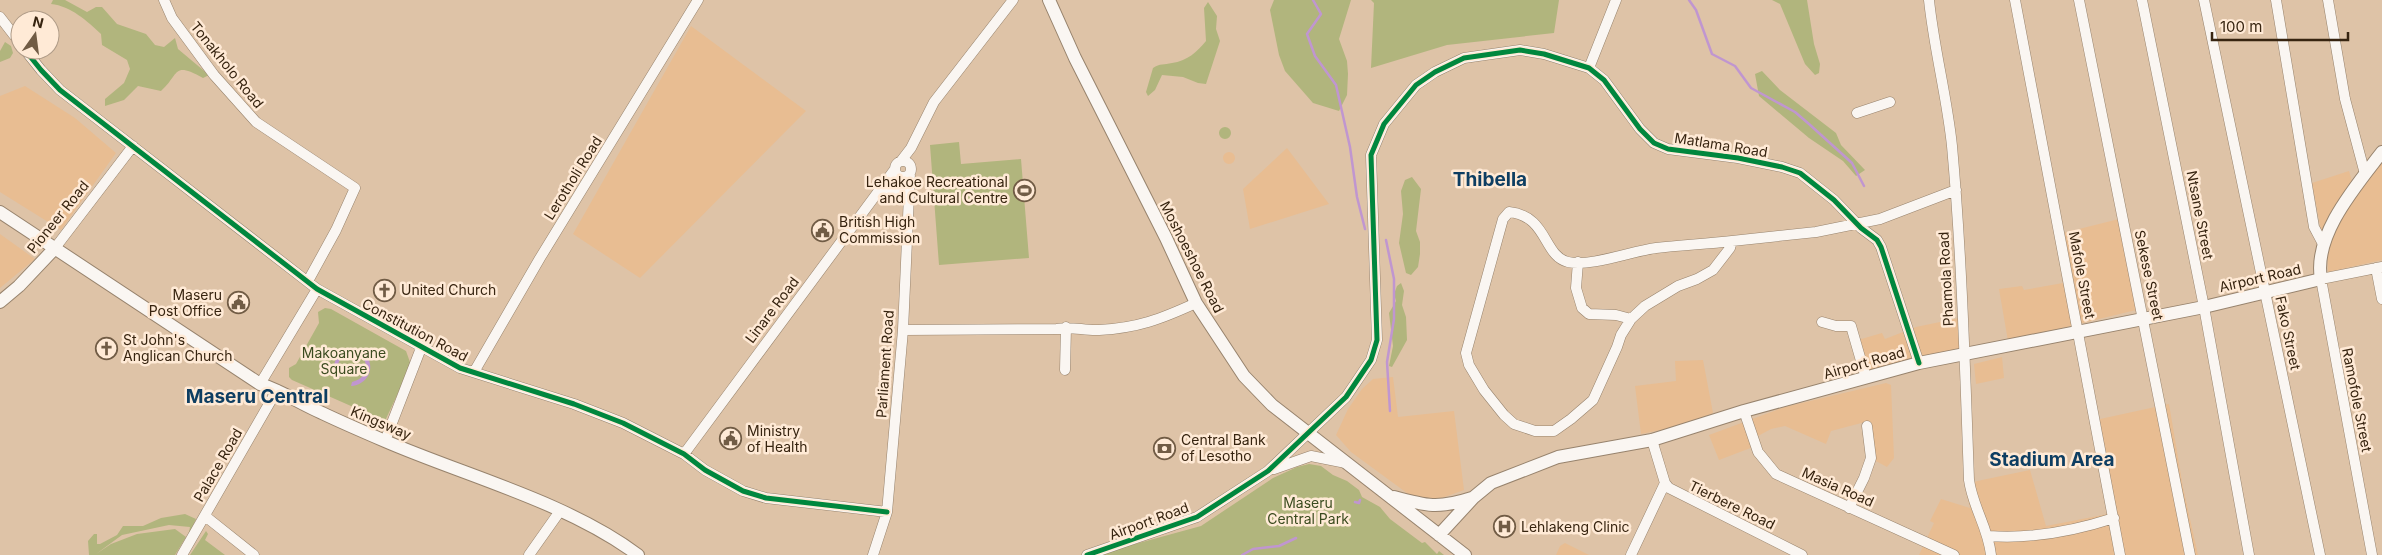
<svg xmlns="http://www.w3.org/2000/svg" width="2382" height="555" font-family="Inter,sans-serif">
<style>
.built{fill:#e8bd92}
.green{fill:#b1b57d}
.water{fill:#c096d0}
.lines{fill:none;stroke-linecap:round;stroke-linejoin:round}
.stream{stroke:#c096d0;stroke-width:2.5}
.minor-casing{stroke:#97836d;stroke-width:11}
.major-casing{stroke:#97836d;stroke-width:14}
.minor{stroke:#faf6f2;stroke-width:10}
.major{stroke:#faf6f2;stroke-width:12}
.cycleway-casing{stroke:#ffead6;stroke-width:8}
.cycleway{stroke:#00873e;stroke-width:5}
.labels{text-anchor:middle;stroke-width:5;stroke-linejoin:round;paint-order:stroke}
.street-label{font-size:14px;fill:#372410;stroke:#ffead6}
.poi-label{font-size:14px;fill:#372410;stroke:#ffead6;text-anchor:start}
.park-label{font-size:14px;fill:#3b4b1f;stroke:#ffead6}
.district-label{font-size:19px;font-weight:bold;fill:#0e3e62;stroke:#ffead6}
</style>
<rect width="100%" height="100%" fill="#dec3a7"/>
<path class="built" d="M691,26L806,111L640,278L573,234Z
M25,86L75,118L116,153L61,230L0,192V96Z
M1287,148L1329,204L1250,229L1243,189Z
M1223 158a6 6 0 1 1 12 0a6 6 0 1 1-12 0Z
M2382,160V260L2328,272L2327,251L2338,222Z
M2349,171L2352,181L2324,229L2321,230L2312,183Z
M2119,219L2136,310L2008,341L1999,289L2022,286L2024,290L2063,283L2055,235Z
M0,234L35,259L0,288Z
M1959,318L1960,349L1868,372L1858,340L1882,333L1885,339L1916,327Z
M2002,357L2004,378L1976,384L1974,364Z
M1703,360L1713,413L1681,426L1641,434L1635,386L1676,381L1675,361Z
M1393,377L1398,417L1454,411L1464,490L1436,500L1411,496L1351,452L1336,435L1348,409L1362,389L1373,379Z
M1886,383L1891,385L1894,458L1887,467L1874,460L1869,421L1831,431L1826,444L1785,426L1771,429L1758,436L1761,444L1719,460L1709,435L1785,407Z
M2169,404L2183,487L2198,555H1919L1934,523L1930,521L1941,499L1970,508L1965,484L1982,480L2030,470L2046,526L2108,514L2091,421Z
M1565,543L1589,555H1556L1560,546Z"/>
<path class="green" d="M53,0H65L87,12L96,7H102L117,24L146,34L155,45L164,47L175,38L178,49L209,75L203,78C172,61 180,74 161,91L138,86L124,100L105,106V99L124,83L130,69L127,60L102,45L101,34C87,21 71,6 51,4Z
M1274,0H1351L1339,39L1347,61L1348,74L1347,95L1339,111L1313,103L1285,71L1279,55L1270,10Z
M1371,0H1559L1554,33L1447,45L1371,68L1374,3Z
M1772,0H1807L1814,44L1820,64L1819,73L1815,75L1805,64L1780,4Z
M1208,2L1217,16L1216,29L1220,41L1206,84L1198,83L1183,77L1162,75L1155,90L1148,96L1146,92L1153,68C1160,63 1164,65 1172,63C1187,61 1197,52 1206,41L1204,8Z
M5,42L11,46L13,53L10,58L0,62V51Z
M1762,71L1780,90L1836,133L1841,145L1865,170L1856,176L1843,161L1809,138L1759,96L1755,74Z
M1219 133a6 6 0 1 1 12 0a6 6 0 1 1-12 0Z
M959,142L961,164L1021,159L1029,258L939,265L930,145Z
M1412,177L1421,189L1416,231L1420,242V254L1418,267L1411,275L1406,273L1399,243L1403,214L1401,191L1405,180Z
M1401,283L1404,291L1402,305L1406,317L1407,340L1392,367L1389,366L1393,346L1389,313L1396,301L1394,294L1397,286Z
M325,308L331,309L406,351L411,365L385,421L292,380L289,377V368L296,364L319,323L318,312Z
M1309,464L1321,466L1333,475L1347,481L1359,490L1362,497L1380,507L1390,519L1422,543L1425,542L1437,554L1439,551L1444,555H1095L1201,526L1273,478L1297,467Z
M185,514L196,519L188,537L190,527L169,525L122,535L96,554L111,544L137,534L175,529L186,537L175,555H89L88,541L94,534H97V544H100L117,535L123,526H143L161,518Z
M206,531L208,534L205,540L225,555H190Z"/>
<path class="water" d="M353,349L352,353C339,355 335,365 340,376L338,380C329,366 336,350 353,349Z
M365,354C377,368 367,385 351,386L352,382C365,379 370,368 363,358Z"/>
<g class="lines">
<path class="stream" d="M1313,0L1321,14L1307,34L1315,56L1336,85L1350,147L1357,197L1365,229
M1689,0L1696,10L1712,54L1735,66L1751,88L1795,112L1809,124L1852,163L1864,186
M1386,240L1394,279V319L1387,362L1390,411
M1355,502L1359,503L1360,500
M1242,555L1253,549L1279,546L1296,538"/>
<defs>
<path id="minor" d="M164,0L172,18L214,75L256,122L355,188L336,230L308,281
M1929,0C1934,49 1947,97 1952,146C1962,257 1965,369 1969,480C1973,508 1988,527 1991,555
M2015,0L2120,555
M2079,0L2190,555
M2142,0L2204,307L2249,555
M2204,0L2320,555
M2276,0L2314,227L2323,244
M2328,0L2345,99L2365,174
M0,17L20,43
M25,50L41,70L60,90L317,289L460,368L574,404L623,423L684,454L705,470L743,491L766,498L887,512
M1589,68L1616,0
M1857,113L1890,102
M895 169a8 8 0 1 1 16 0a8 8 0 1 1-16 0Z
M901,161L911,148L934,102L1013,0
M881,191C891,187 901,188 908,198
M1732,241C1707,244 1681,245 1656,248C1632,251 1591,267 1568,262C1543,256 1548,216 1509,212L1503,219L1466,353L1469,365L1484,390L1504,415L1514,424L1535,431H1554L1571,419L1593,400L1617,347L1621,335L1631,319L1645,306L1678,286L1697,279L1713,270L1730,248L1732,241L1816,232L1880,219L1956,190
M55,248L133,146
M1578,262L1576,288L1582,308L1589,314L1616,315L1631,319
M2376,268L2382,299
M1822,322L1836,326H1851L1866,378
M903,330L1057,329C1071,326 1085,331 1099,330C1138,328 1161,319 1196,303
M1065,370L1066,327
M474,372L540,258L698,0
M260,384L317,289
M1744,411L1758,452L1776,474L1954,555
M1652,440L1665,483L1669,488L1802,555
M385,441L421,348
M684,454L895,169
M1274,469L1311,456L1346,463
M1849,508L1864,478L1871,458L1867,426
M205,516L254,555
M1989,536C2030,539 2074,531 2114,518
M182,555L277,390
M529,555L560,511
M873,555L887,512L903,330L910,173
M1087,555L1197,517L1268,471L1346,397L1371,360L1377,340L1371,155L1384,124L1416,85L1435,72L1464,58L1520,50L1544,54L1589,68L1604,80L1640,129L1654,143L1668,149L1738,158L1782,167L1800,173L1834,200L1861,228L1877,240L1881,247L1919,363
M1631,555L1665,483
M2372,555L2321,279L2382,267"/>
<path id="major" d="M1049,0L1075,58L1166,238L1196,303L1244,376L1272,405L1465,555
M0,212L260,384C282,391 301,404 322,413C343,423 364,432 385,441C466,476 567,502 638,555
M0,302L19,286L55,248
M1394,497C1427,506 1438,509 1472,498
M1439,535L1474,497L1491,483L1558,457L1652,440L1744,411L1919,363L2204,307L2321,279C2313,235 2356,186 2382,152"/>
</defs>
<use href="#minor" class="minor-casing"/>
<use href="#major" class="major-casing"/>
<use href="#minor" class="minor"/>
<use href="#major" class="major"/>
<defs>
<path id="cycleway" d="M25,50L41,70L60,90L317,289L460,368L574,404L623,423L684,454L705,470L743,491L766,498L887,512
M1087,555L1197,517L1268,471L1346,397L1371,360L1377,340L1371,155L1384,124L1416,85L1435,72L1464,58L1520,50L1544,54L1589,68L1604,80L1640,129L1654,143L1668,149L1738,158L1782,167L1800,173L1834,200L1861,228L1877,240L1881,247L1919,363"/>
</defs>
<use href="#cycleway" class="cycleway-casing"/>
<use href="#cycleway" class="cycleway"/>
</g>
<defs>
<symbol id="stadium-ring" viewBox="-11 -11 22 22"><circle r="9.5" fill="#ffead6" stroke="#715c45" stroke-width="1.5"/><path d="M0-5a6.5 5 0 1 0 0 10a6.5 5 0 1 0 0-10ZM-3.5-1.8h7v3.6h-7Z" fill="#715c45"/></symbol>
<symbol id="civic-ring" viewBox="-11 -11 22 22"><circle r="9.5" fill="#ffead6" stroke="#715c45" stroke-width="1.5"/><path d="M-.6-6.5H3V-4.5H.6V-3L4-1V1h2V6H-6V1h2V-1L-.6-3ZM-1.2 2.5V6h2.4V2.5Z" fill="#715c45"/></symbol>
<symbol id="church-ring" viewBox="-11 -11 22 22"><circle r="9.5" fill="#ffead6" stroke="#715c45" stroke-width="1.5"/><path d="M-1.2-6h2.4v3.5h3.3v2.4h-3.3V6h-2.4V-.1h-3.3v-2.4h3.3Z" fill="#715c45"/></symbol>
<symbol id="bank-ring" viewBox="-11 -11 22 22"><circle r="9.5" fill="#ffead6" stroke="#715c45" stroke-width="1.5"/><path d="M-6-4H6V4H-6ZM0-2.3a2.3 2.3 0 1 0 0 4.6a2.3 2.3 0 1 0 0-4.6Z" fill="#715c45"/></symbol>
<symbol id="hospital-ring" viewBox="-11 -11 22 22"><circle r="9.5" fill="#ffead6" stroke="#715c45" stroke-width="1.5"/><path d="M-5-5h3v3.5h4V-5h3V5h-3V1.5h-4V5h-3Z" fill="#715c45"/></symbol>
</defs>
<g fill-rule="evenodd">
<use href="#stadium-ring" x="1012" y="178" width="25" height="25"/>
<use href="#civic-ring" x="810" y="218" width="25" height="25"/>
<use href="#church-ring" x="372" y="278" width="25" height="25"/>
<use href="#civic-ring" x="226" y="290" width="25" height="25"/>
<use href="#church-ring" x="94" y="336" width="25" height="25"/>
<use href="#civic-ring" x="718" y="426" width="25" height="25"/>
<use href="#bank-ring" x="1152" y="436" width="25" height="25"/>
<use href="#hospital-ring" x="1492" y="514" width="25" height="25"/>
</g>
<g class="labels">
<g class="street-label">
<text transform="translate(227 65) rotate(51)" y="5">Tonakholo Road</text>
<text transform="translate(1721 145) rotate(9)" y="5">Matlama Road</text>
<text transform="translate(573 178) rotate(-58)" y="5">Lerotholi Road</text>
<text transform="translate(2200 215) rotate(79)" y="5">Ntsane Street</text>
<text transform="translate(58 217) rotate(-51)" y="5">Pioneer Road</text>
<text transform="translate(1192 257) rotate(63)" y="5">Moshoeshoe Road</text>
<text transform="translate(2082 275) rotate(79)" y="5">Mafole Street</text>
<text transform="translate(2149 275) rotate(78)" y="5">Sekese Street</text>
<text transform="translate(2260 278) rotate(-13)" y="5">Airport Road</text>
<text transform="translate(1946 279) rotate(-93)" y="5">Phamola Road</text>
<text transform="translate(772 310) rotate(-53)" y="5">Linare Road</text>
<text transform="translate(415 330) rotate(28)" y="5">Constitution Road</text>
<text transform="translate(2288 333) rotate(78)" y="5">Fako Street</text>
<text transform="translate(1864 363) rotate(-16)" y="5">Airport Road</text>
<text transform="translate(885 364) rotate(-86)" y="5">Parliament Road</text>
<text transform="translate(2357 400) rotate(79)" y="5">Ramofole Street</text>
<text transform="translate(381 423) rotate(23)" y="5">Kingsway</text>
<text transform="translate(218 465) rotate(-60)" y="5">Palace Road</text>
<text transform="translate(1838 487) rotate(24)" y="5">Masia Road</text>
<text transform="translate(1732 505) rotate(26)" y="5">Tierbere Road</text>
<text transform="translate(1149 521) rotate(-20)" y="5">Airport Road</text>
</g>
<g class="poi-label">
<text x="1008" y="187" text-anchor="end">Lehakoe Recreational<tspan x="1008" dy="16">and Cultural Centre</tspan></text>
<text x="839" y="227">British High<tspan x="839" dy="16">Commission</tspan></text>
<text x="401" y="295">United Church</text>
<text x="222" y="300" text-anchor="end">Maseru<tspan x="222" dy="16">Post Office</tspan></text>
<text x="123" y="345">St John's<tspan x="123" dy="16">Anglican Church</tspan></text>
<text x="747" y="436">Ministry<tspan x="747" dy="16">of Health</tspan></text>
<text x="1181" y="445">Central Bank<tspan x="1181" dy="16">of Lesotho</tspan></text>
<text x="1521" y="532">Lehlakeng Clinic</text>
</g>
<g class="park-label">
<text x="344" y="358">Makoanyane<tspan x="344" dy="16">Square</tspan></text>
<text x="1308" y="508">Maseru<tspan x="1308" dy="16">Central Park</tspan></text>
</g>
<g class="district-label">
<text x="1490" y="186">Thibella</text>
<text x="257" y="403">Maseru Central</text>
<text x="2052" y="466">Stadium Area</text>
</g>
</g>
<g transform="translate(35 35) rotate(14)"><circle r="24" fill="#ffead6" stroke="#af9b87"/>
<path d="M0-4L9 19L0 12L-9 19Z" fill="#715c45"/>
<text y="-8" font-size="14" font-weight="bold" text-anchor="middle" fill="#372410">N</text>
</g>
<path d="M2212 32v8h136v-8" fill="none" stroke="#372410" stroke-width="2.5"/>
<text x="2220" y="32" font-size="15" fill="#372410" stroke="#ffead6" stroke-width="4" paint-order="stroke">100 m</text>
</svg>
